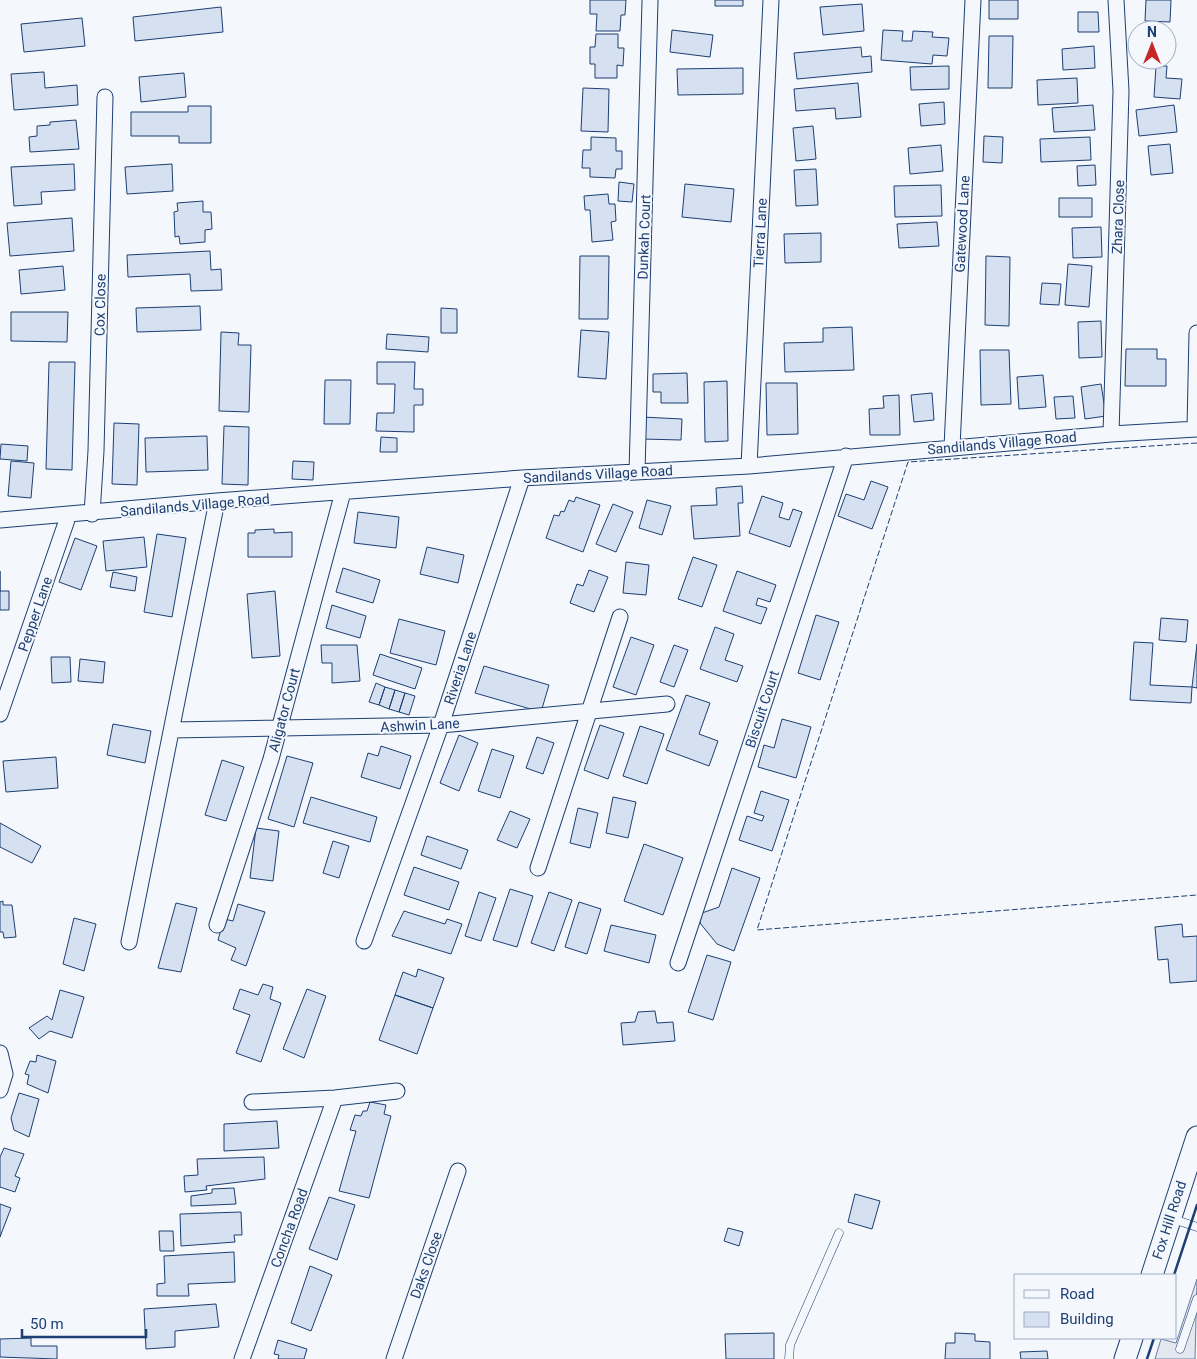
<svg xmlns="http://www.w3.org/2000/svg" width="1197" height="1359" font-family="Roboto,sans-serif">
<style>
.parking{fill:#e3e8f0;stroke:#687fa3}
.building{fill:#d5e0f0;stroke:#1d3f73}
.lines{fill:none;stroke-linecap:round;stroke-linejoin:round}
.lane-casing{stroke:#1d3f73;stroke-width:9}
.street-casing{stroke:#1d3f73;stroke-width:17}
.secondary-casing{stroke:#1d3f73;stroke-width:23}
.lane{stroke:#f4f7fb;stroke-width:8}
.street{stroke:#f4f7fb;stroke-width:15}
.secondary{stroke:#f4f7fb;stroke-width:21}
.fence{stroke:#1d3f73;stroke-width:1;stroke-dasharray:6 2.5;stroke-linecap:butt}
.wall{stroke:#1d3f73;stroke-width:2.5}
.labels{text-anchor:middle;stroke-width:4;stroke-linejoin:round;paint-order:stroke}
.street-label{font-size:14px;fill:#1d3f73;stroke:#f4f7fb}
</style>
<rect width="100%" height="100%" fill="#f4f7fb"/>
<path class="parking" d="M1197,1279L1195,1359H1155L1161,1339L1176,1343Z"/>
<path class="building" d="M590,0H626L625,15H621L620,31H596L597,14H590Z
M715,0H743V6H715Z
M989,0H1018V19H989Z
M1146,0H1171L1170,22L1145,21Z
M862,4L864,31L823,35L820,7Z
M221,7L223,32L135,41L133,17Z
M1078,12H1098L1099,32H1078Z
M82,18L85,46L24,52L21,24Z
M672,30L713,35L710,57L670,52Z
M883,30L903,31L902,41H912L913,31L933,32L932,37L949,38L947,56L933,55L932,64L881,60Z
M596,34H618V48H624L623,66L617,65V78H595V64H590V47H595Z
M989,36H1013L1012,88H988Z
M1094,46L1095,68L1063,70L1062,49Z
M861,47L862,57L871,56L872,72L797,79L794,53Z
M949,66V89L911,90L910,67Z
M1156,66H1167L1166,78L1182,79L1180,99L1154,97Z
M743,68V94L678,95L677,69Z
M44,72L45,88L77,85L78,105L14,110L11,74Z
M184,73L186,97L141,102L139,77Z
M1077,78L1078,103L1038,105L1037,80Z
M858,83L861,117L836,119L835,108L796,111L794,89Z
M583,88L609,89L608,132L581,131Z
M944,102L945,124L921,126L919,104Z
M1093,105L1095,130L1054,132L1052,108Z
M1174,105L1177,132L1139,136L1136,110Z
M188,106H211V143H179V136H131V112H188Z
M76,120L79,149L30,152L29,137L37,136V126L50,125V122Z
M813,126L816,159L796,161L793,128Z
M984,136L1003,137L1002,163L983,162Z
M591,137L616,138V151H622V169H616L615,178L590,177V168H582L583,150H591Z
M1090,137L1091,160L1041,162L1040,139Z
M1170,144L1173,173L1151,175L1148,146Z
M941,145L943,171L910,174L908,148Z
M74,164L75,190L41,192L42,204L14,206L11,167Z
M172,164L173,191L127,194L125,167Z
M1095,165L1096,185L1078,186L1077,166Z
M816,169L818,205L796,206L794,170Z
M619,182L634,184L632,202L618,201Z
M685,184L734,189L731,222L682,217Z
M941,185L942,216L895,217L894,186Z
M608,194L609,204H615L616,221L611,222L613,240L592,242L590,210H585L584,196Z
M1059,198H1092V217H1059Z
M203,201V212H211L212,229L205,230V242L180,244L179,236L175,237L174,212L178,211L177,203Z
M72,218L74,251L10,256L7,223Z
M937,222L939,246L899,248L897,224Z
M1101,227L1102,257L1073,258L1072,228Z
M821,233V262L785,263L784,234Z
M210,251L211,270L221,269L222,290L191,291L190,274L128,277L127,255Z
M580,256H609L608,319H579Z
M986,256L1010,257L1009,326L985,325Z
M1068,264L1092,266L1089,307L1065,305Z
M63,266L65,290L21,294L19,270Z
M1042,283L1061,284L1059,305L1040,304Z
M200,306L201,330L137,332L136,308Z
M441,308L457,309V333H441Z
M11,312H68L67,342L11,341Z
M1101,321L1102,357L1079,358L1078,322Z
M852,327L854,370L785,372L784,343L823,342V328Z
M581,330L609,332L606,379L578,377Z
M221,332L239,333L238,345H251L249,412L219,411Z
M387,334L429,337L428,352L386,349Z
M1126,349H1157V359H1166V386H1125Z
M980,350H1009L1011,404L981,405Z
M49,362H75L72,470L46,469Z
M377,362H415L414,389H423V405H414V432L376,431L377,413H394L395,384H377Z
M687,373L688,403H661V392H653V374Z
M1043,375L1046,407L1019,409L1017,377Z
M325,380H351L350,424H324Z
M727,381L728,441L705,442L704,382Z
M766,383H797L798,434L767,435Z
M1101,384L1106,416L1085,419L1081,387Z
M932,393L934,420L914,422L911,395Z
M899,395L900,435H870L869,409L884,408L883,396Z
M1073,396L1075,418L1056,419L1054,397Z
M642,417L682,419L681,440L642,439Z
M114,423L139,424L137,485L112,484Z
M224,426L249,427L248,485L222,484Z
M207,436L208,470L146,472L145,438Z
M381,437L397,438V452H380Z
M1,444L28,446L27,461L0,459Z
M11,461L34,463L31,498L8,496Z
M293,461L314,462L313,480L292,479Z
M871,481L888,487L872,529L838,516L846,494L864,500Z
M742,486L743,503H738L740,536L694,539L691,506L717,505L716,488Z
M762,496L783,503L779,517L789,520L793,509L802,512L790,547L749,533Z
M576,497L600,505L583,552L546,538L554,515L559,516L561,511L564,512L569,500L574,502Z
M647,500L671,506L662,535L639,528Z
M613,504L633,512L616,552L596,544Z
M358,512L399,517L396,548L354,543Z
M274,529V533L292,532V557H248V533H255V530Z
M157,534L186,538L172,617L144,612Z
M144,537L147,567L106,571L103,541Z
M75,538L97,546L81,590L59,582Z
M427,547L464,555L458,583L420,574Z
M693,557L717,565L702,607L678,599Z
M626,562L649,565L646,595L623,593Z
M343,568L380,580L373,603L336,592Z
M589,570L608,577L594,612L570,603L577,584L583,586Z
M0,571V591H9V610H0Z
M737,571L776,585L770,602L758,598L756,605L767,608L761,624L723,611Z
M113,572L137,577L135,591L110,587Z
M275,591L280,656L252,658L247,594Z
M332,605L366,616L360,638L326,628Z
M816,615L839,622L820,680L798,673Z
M1161,618L1188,620L1186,642L1159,640Z
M399,619L445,631L436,665L390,653Z
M715,627L734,634L725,660L743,666L737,682L700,669Z
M631,637L654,645L636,695L613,687Z
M1134,642L1153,643L1150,685L1192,687L1191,703L1130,700Z
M1197,644V688L1192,687Z
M321,645H357L360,681L332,683V663H322Z
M674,645L688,650L674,687L660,682Z
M380,654L422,668L415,689L373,675Z
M51,657H70L71,682L52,683Z
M80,659L105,662L103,683L78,681Z
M484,666L549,685L541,712L475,693Z
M376,683L385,687L379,705L369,702Z
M385,687L395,690L389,709L379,705Z
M395,690L405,693L399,712L389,709Z
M405,693L415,696L409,715L399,712Z
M686,695L710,703L699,734L718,741L709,766L666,750Z
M782,719L811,727L796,778L758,767L764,745L774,748Z
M113,724L151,731L145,763L107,755Z
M600,725L624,733L608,779L584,770Z
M640,726L664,734L647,784L623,776Z
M459,735L478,743L459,791L440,783Z
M537,737L554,743L543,774L526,768Z
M381,746L411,756L400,789L361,777L368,753L378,756Z
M492,749L514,756L500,798L478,791Z
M287,756L313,763L294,827L268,819Z
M56,757L58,788L6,792L3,761Z
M222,760L244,767L226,821L205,815Z
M761,791L789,800L772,851L739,840L747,816L762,821L764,816L754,813Z
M311,797L377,817L370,842L303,823Z
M613,797L636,802L628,838L606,833Z
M578,808L598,813L590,848L570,843Z
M510,811L530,819L517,848L497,840Z
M0,823L41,846L32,863L0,847Z
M256,828L279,831L273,881L250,878Z
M427,836L468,850L461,869L421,855Z
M333,841L349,846L339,878L323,873Z
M644,844L683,858L663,915L624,901Z
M414,867L459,882L449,910L404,895Z
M732,868L760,878L734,951L717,944L700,923L702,913L719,907Z
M510,889L533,896L517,947L493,940Z
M479,892L496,898L481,941L465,936Z
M549,892L572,900L554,951L531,943Z
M3,901V905H12L16,937L4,938L3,932H0V902Z
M579,902L601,909L587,954L565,947Z
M176,903L197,908L181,972L158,968Z
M238,904L265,912L246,966L231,960L236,948L218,940L224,919L233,921Z
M404,911L445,924L447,919L462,924L451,954L392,936Z
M74,918L96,924L84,971L63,964Z
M1182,924L1183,937L1197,936V981L1170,983L1168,959L1158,960L1155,927Z
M611,925L656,935L649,963L604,951Z
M707,955L731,962L713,1020L688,1012Z
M418,969L444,978L433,1008L395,995L403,972L416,977Z
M263,984L273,987L270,999L281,1003L261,1062L236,1053L250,1015L233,1009L240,989L258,995Z
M307,989L326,996L304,1058L283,1049Z
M60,990L84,997L72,1038L50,1031L39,1039L29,1028L47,1016L52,1020Z
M395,995L433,1008L417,1054L379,1040Z
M655,1011L657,1023L673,1022L675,1041L623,1045L621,1023L635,1022L638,1012Z
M37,1055L56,1061L48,1093L27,1084L29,1075L25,1074L30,1061L36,1062Z
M19,1093L39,1099L29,1137L14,1130L11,1118Z
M370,1102L386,1105L384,1114L391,1116L369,1198L339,1191L356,1131L350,1130L355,1115L361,1116L363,1111H367Z
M277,1121L279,1148L224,1151V1124Z
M4,1148L24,1154L15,1176L20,1178L15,1192L0,1187V1157Z
M264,1157L265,1179L206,1186L207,1190L185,1192L184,1176L198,1175L197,1159Z
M234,1188L236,1204L191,1206V1196L212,1193V1189Z
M855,1194L880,1201L872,1229L848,1222Z
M329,1197L355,1205L337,1260L309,1249Z
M0,1204L11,1208L0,1237Z
M241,1212L242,1235H234L235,1242L181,1246L180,1214Z
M728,1228L743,1232L739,1246L724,1241Z
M159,1231H173L174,1251H160Z
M234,1252L235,1282L188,1284L189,1296H157V1284L165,1283L164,1256Z
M310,1266L332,1275L311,1331L291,1323Z
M216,1304L219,1327L175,1331V1347L146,1349L144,1309Z
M774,1333V1359H726L725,1334Z
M955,1333L975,1334V1341L990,1342V1359H945L946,1343H955Z
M31,1338V1346H57V1359L0,1357V1339Z
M278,1340L307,1349L304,1359H278L279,1355L274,1354Z
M1047,1351L1048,1359H1021L1020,1352Z"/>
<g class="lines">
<defs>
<path id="lane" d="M1173,1219L1197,1227
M1180,1349L1197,1299
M789,1359L790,1345L839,1233"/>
<path id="street" d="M1195,429L1197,333
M1111,434L1121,91L1116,0
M952,447L973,0
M749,466L771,0
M637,472L650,1
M92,514L96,451L105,97
M0,520L217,501L522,478L749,466L1111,434L1197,429
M0,714L69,514
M172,730L441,725L667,704
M538,868L620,617
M217,925L271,759L343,492
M364,941L441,725L522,478
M129,942L217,501
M678,963L846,456
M0,1053L5,1074L0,1090
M252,1102L335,1098L397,1091
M242,1359L335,1098
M394,1359L458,1171"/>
<path id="secondary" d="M1152,1275L1197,1137
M1125,1359L1132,1338"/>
</defs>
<use href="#lane" class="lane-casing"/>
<use href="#street" class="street-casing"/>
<use href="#secondary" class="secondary-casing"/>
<use href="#lane" class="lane"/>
<use href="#street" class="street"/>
<use href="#secondary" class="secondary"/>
<path class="fence" d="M1197,443L908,462L757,930L1197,895"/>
<path class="wall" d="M1174,1275L1197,1205
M1147,1359L1154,1338"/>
</g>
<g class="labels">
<g class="street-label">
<text transform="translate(1118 217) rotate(-88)" y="5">Zhara Close</text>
<text transform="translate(962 224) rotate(-87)" y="5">Gatewood Lane</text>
<text transform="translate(760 233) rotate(-87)" y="5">Tierra Lane</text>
<text transform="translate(644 237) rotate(-88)" y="5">Dunkah Court</text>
<text transform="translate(100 305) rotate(-89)" y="5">Cox Close</text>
<text transform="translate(1002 443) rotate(-5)" y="5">Sandilands Village Road</text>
<text transform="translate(598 474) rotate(-3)" y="5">Sandilands Village Road</text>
<text transform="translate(195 505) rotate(-5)" y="5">Sandilands Village Road</text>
<text transform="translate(35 614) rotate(-71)" y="5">Pepper Lane</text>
<text transform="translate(460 668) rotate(-72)" y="5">Riveria Lane</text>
<text transform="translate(762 709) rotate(-72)" y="5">Biscuit Court</text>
<text transform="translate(284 710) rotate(-75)" y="5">Aligator Court</text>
<text transform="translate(420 725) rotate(-3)" y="5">Ashwin Lane</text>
<text transform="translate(1169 1220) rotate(-72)" y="5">Fox Hill Road</text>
<text transform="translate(289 1228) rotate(-70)" y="5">Concha Road</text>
<text transform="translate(426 1265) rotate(-71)" y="5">Daks Close</text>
</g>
</g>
<rect x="1014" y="1274" width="162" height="65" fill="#f4f7fb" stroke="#9eadc5"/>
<rect x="1024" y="1290" width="25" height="8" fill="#f4f7fb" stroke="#9eadc5"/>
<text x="1060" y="1299" font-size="15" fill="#1d3f73">Road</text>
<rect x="1024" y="1312" width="25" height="15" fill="#d5e0f0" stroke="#9eadc5"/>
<text x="1060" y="1324" font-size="15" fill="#1d3f73">Building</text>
<g transform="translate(1152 45)"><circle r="24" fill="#f4f7fb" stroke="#9eadc5"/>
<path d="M0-4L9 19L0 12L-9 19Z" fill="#c62828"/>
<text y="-8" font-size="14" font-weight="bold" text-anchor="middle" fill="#1d3f73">N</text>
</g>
<path d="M22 1329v8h124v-8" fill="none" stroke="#1d3f73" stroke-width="2.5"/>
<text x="30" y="1329" font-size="15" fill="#1d3f73" stroke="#f4f7fb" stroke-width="4" paint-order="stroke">50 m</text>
</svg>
